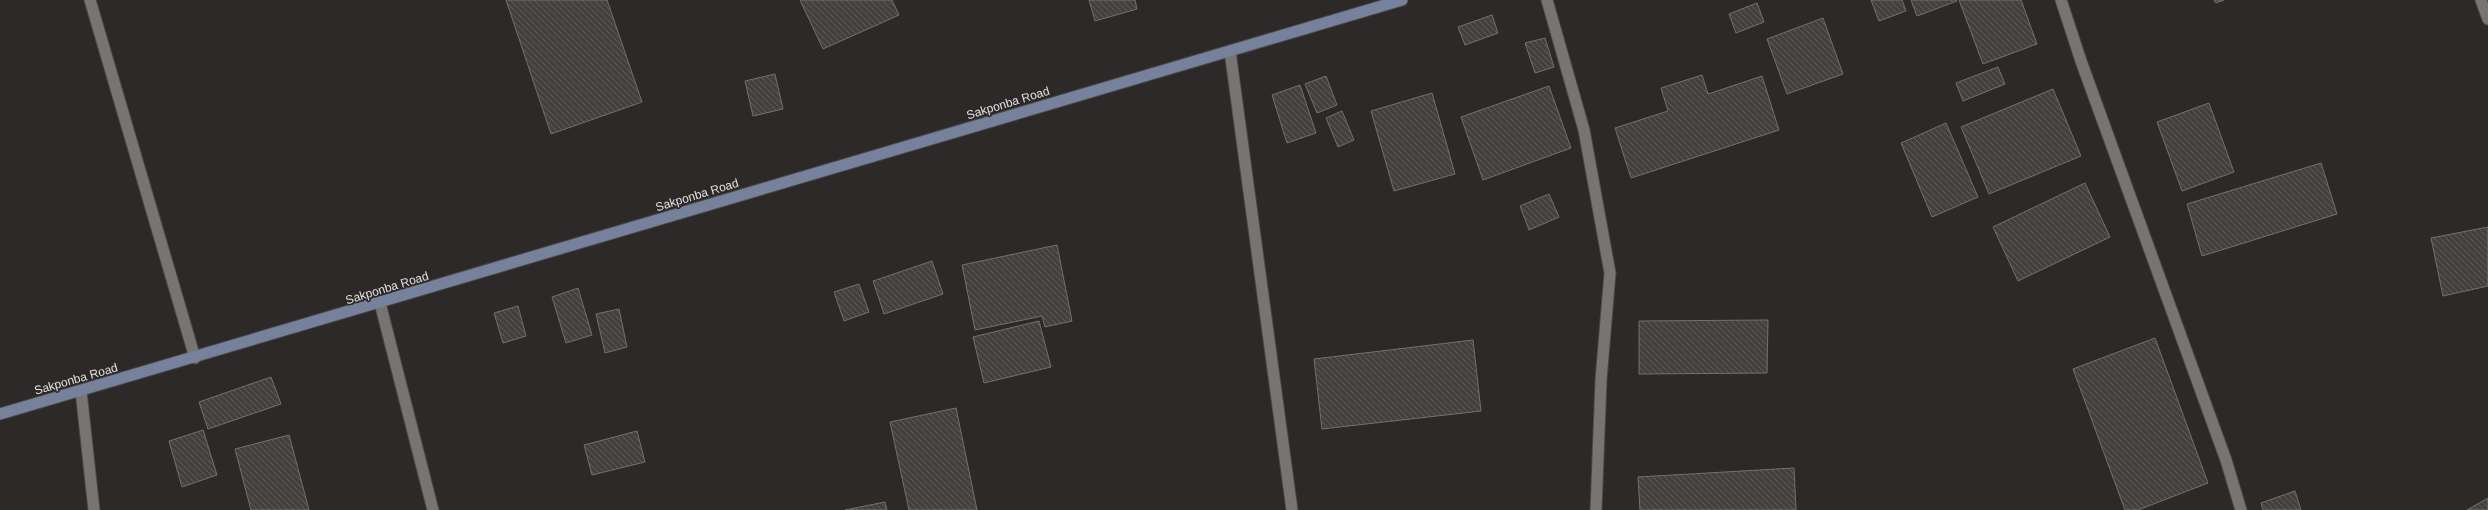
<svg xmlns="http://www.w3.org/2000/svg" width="2488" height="510" font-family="Helvetica,sans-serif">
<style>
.building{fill:url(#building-back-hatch);stroke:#75706f}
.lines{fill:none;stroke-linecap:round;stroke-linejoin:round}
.minor-casing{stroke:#4b4848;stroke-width:13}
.secondary-casing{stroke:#4b4848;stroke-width:13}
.minor{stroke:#797474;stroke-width:11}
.secondary{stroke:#76819c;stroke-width:11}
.labels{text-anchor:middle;stroke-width:3.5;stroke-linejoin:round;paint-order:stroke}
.street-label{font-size:12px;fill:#e3e0e0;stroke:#2e2929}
</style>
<defs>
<pattern id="building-back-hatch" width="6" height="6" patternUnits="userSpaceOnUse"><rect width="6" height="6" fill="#444040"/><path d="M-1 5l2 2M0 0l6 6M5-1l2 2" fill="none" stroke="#5f5b5b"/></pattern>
</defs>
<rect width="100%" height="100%" fill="#2e2929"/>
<path class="building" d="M506,0H607L642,102L551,134Z
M800,0H892L899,15L823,49Z
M1089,0H1135L1137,9L1095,21Z
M1871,0H1902L1906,11L1879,21Z
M1911,0H1956L1957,1L1917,16Z
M1959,0H2021L2037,44L1983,64Z
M2214,0H2224L2216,3Z
M1757,3L1764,22L1736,33L1729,14Z
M1492,15L1498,33L1465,45L1458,27Z
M1823,18L1843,74L1787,94L1767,39Z
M1545,38L1554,67L1535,73L1525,43Z
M1998,67L2005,84L1963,101L1956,83Z
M775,74L783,109L753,116L745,81Z
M1702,75L1708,94L1762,76L1779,130L1631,178L1615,128L1668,111L1661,88Z
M1326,76L1337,105L1317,113L1305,84Z
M1300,85L1316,133L1287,143L1272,95Z
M1549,86L1571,148L1483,180L1461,117Z
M2053,89L2081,156L1989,194L1961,127Z
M1432,93L1455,174L1394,191L1371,111Z
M2209,103L2234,172L2182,191L2157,122Z
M1342,111L1354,140L1338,147L1326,118Z
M1946,123L1978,197L1932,217L1901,143Z
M2321,163L2337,214L2202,256L2187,204Z
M2085,183L2110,237L2018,281L1993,227Z
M1549,194L1559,217L1529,230L1520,206Z
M2488,227V286L2443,296L2431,238Z
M1057,245L1072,321L1045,327L1042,316L975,330L962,265Z
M932,261L943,294L884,314L873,281Z
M859,284L869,312L844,321L834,292Z
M578,288L592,335L566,343L552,297Z
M518,306L526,336L503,343L494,313Z
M619,309L627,347L605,353L596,314Z
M1768,320L1767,373L1639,374V321Z
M1039,321L1051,367L984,383L973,337Z
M2155,338L2208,483L2138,510H2125L2073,369Z
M1473,340L1481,411L1322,429L1314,359Z
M271,377L281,404L208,429L199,402Z
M956,408L977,510H909L890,422Z
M203,430L217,475L182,487L169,441Z
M637,431L645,462L592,475L584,445Z
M289,435L309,510H251L235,449Z
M1794,468L1796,510H1640L1638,477Z
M2295,491L2301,510H2263L2261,503Z
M2488,498V510H2467Z
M885,502L887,510H845Z"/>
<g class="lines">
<defs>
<path id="minor" d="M90,0L195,358
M1547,0L1584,130L1610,273L1601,380L1596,510
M2061,0L2081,61L2226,460L2241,510
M2481,0L2488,19
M1230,51L1292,510
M380,303L433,510
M81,391L94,510"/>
<path id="secondary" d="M0,414L1402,0"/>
</defs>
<use href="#minor" class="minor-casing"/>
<use href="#secondary" class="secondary-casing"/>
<use href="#minor" class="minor"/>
<use href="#secondary" class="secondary"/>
</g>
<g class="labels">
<g class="street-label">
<text transform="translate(1008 103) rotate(-17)" y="4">Sakponba Road</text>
<text transform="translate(697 195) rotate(-17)" y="4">Sakponba Road</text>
<text transform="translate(387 288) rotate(-17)" y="4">Sakponba Road</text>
<text transform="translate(76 379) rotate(-16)" y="4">Sakponba Road</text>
</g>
</g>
</svg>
